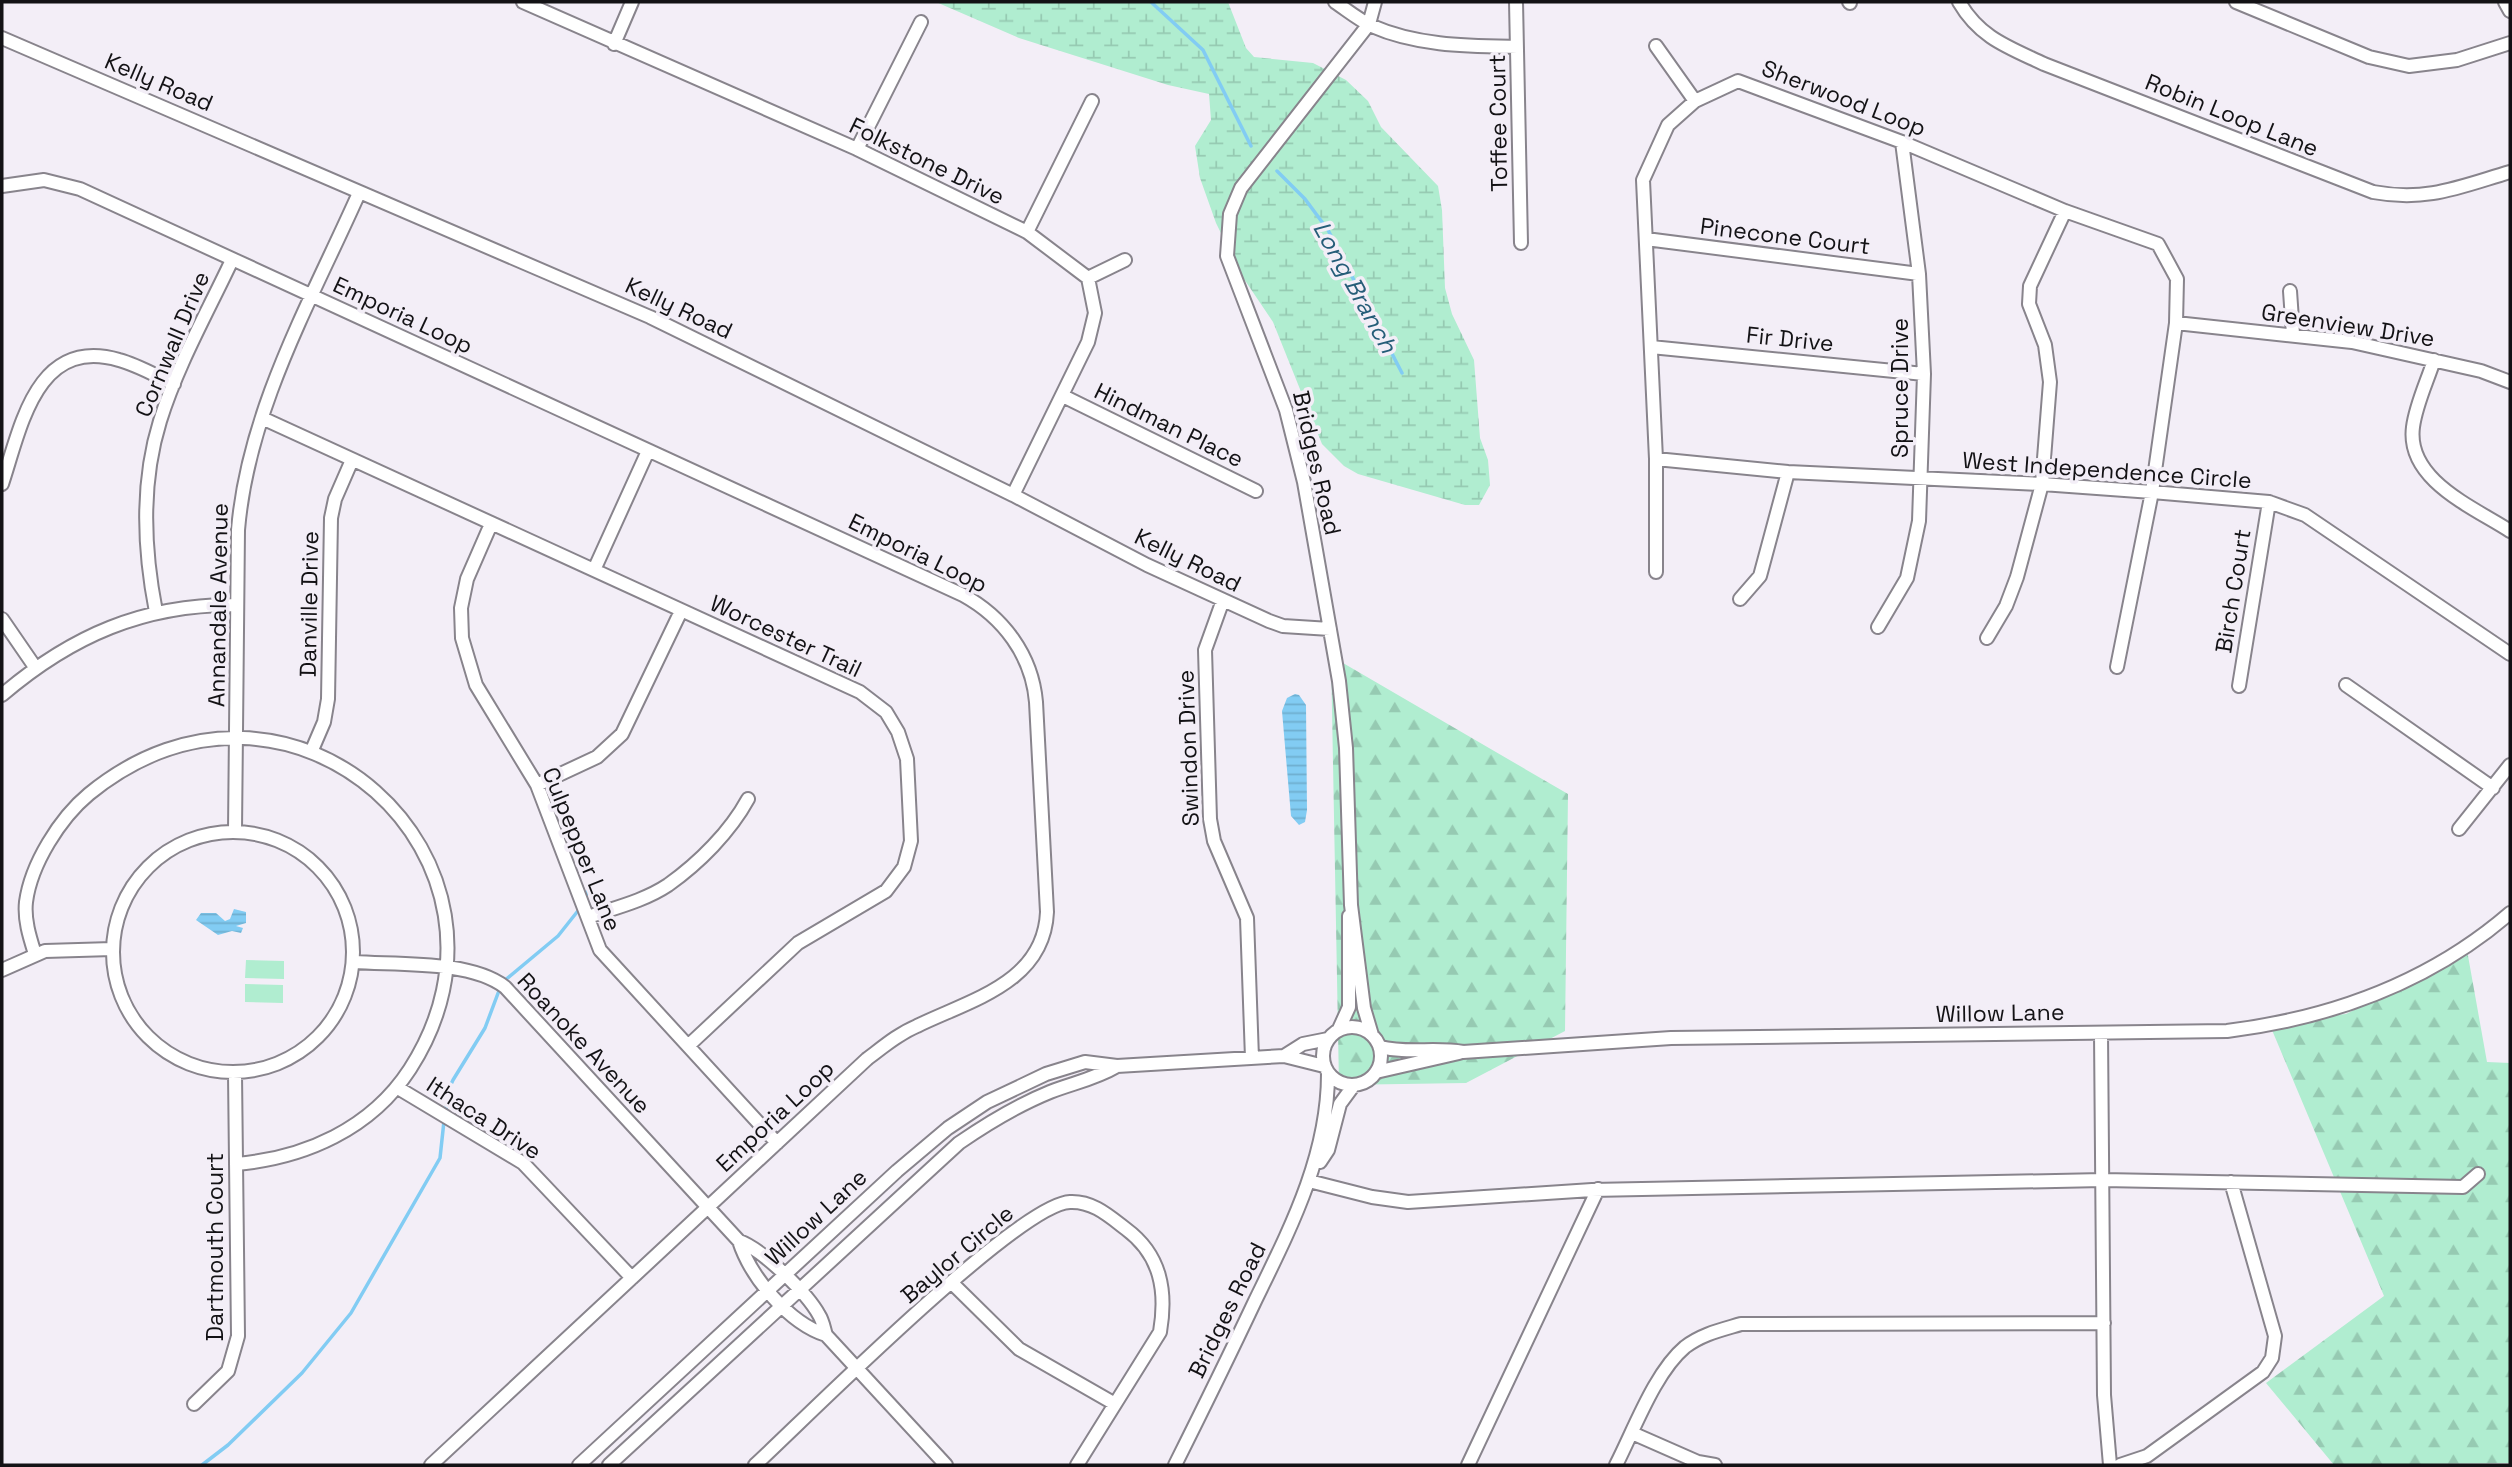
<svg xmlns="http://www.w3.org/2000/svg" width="2512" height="1467" font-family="'Space Grotesk',sans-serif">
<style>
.grass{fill:#b0edd0}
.forest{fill:url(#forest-firs)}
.wetland{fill:url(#wetland-marsh)}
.water{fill:url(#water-rules)}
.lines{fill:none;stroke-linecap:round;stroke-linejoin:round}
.stream{stroke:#82ccf3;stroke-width:3.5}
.minor-casing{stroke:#88848c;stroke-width:16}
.minor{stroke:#fff;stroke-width:12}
.labels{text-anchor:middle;stroke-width:7;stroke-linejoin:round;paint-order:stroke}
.street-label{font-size:23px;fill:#131215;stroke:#f3eef7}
.water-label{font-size:24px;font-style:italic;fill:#255d78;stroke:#f3eef7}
</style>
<defs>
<pattern id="forest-firs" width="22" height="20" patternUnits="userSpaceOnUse" patternTransform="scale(1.75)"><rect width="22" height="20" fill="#b0edd0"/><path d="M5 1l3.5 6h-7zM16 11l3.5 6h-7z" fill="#96cab2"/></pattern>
<pattern id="wetland-marsh" width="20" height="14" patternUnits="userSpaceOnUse" patternTransform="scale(1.75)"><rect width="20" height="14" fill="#b0edd0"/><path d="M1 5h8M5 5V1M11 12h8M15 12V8" fill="none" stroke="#96cab2"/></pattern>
<pattern id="water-rules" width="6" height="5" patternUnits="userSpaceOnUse" patternTransform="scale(1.75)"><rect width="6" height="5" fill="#82ccf3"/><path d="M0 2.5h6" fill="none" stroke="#6faecf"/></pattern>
</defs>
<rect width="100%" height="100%" fill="#f3eef7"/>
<path class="grass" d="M246,960L284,961V979L245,978Z
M245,984L283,985V1003L245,1002Z"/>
<path class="forest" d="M1331,656L1568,794L1565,1031L1466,1083L1339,1085Z
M2465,939L2487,1062L2510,1063V1463L2334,1465L2266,1383L2384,1296L2269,1023L2346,1014L2406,984Z"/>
<path class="wetland" d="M936,2H1228L1246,48L1254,57L1313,63L1346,80L1368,101L1381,127L1438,186L1442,210L1445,288L1452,314L1474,360L1480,438L1488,460L1490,485L1479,505H1465L1358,474L1344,466L1322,444L1273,322L1242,276L1216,223L1200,178L1195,146L1211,120L1209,94L1168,85L1019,38Z"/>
<path class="water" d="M1295,694L1299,695L1306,705L1307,810L1305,822L1299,825L1291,816L1282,711L1287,698Z
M234,909L246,912V923L236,926L243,928L241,933L232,931L218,935L196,920L201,913H216L225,921L230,919Z"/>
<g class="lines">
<path class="stream" d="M1151,2L1203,50L1251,146
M1277,171L1305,199L1328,230L1402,373
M584,900L590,886
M504,981L558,936L581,907
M446,1113L447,1093L453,1080L485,1028L500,988
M202,1465L228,1445L302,1373L351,1313L440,1158L444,1121"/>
<defs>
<path id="minor" d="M523,2L857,149L1027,232L1088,278L1095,313L1088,342L1013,495
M1335,2C1347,10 1359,20 1372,26C1417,46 1468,46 1517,47
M1516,2L1521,243
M1849,2L1850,3
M1959,2C1980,38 2008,47 2044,64L2373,192C2427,202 2459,187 2510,172
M2236,2L2369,57L2409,66L2457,60L2510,43
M2505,2L2510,11
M2,38L650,317L1013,495L1147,565L1269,621L1283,626L1330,629
M614,44L632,2
M1656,46L1695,101
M857,149L921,22
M2,186L44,180L80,189L963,595C1003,617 1032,655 1036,702L1047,912C1044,983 970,1000 917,1026C898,1034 883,1047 867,1059L431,1465
M1027,232L1092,101
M1646,239L1919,274
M1088,278L1125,260
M2290,291L2293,334
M2176,323L2352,342L2481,371L2510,382
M1651,347L1924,374
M2434,360C2427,382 2416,404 2413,427C2406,480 2473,507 2510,531
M1063,396L1256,491
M262,418L860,692L886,712L898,732L907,759L911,841L904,867L886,891L798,943L688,1046
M1656,459L1788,472L2042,484L2152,492L2269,502L2305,515L2510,654
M2,484C21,427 36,336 119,360C138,365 156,376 174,384
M491,524L467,579L461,608L462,638L476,685L537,785L600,950L777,1143
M594,570L648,451
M1656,572V459L1643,180L1668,125L1695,101L1738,81L1902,142L2065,211L2158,244L2177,279L2176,323L2152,492L2117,667
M1740,599L1760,576L1788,472
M1223,600L1205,650L1210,819L1214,841L1247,918L1252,1058
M156,612C144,551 141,482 160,421C177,366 207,313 232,260
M2,619L35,667
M1878,627L1907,578L1919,521L1924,374L1919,274L1902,142
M1987,638L2006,606L2017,577L2042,484L2050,382L2045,345L2029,304L2030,286L2065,211
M2346,685L2493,788
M2239,686L2269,502
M2,695C71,636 144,604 236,605
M312,750L324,722L328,699L331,518L335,499L352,460
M537,785L597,757L622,734L681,611
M2459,829L2510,765
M235,831L238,530C248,410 311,301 359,193
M113 952a120 120 0 1 1 240 0a120 120 0 1 1-240 0Z
M588,917C614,908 644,901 668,885C699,863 730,832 748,799
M35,954C30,938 24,920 26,902C31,864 60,818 89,794C291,629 544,861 410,1069C371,1129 305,1158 236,1164
M354,962C397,965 470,960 505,987L739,1241C751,1278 789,1323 826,1335
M2,970L45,951L112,949
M1323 1056a29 29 0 1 1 58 0a29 29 0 1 1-58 0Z
M1339,1029L1349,1007V916
M2101,1033L2104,1395L2110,1465
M1372,1035L1364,1008L1351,905L1346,748L1339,681L1304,482L1286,410L1227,256L1230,214L1241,188L1369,24L1375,2
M1380,1047C1407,1054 1435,1047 1463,1052L1671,1038L2227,1031C2331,1018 2430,982 2510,913
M1284,1056L1303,1044L1328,1039
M1376,1072L1459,1053
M398,1088L523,1163L632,1278
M1320,1162L1328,1150L1340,1104L1354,1085
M1309,1181L1372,1197L1408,1202L1592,1190L2103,1180L2463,1187L2478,1174
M739,1241C762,1249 807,1293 819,1315C823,1321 824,1329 826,1335L946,1465
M952,1283L1019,1349L1115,1404
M194,1404L228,1371L238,1336L235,1074
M1632,1433L1698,1462L1715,1465
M579,1465L897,1171L948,1128L987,1102L1046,1074L1085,1062L1117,1066L1284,1056L1324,1066
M609,1465L959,1143C988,1123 1018,1105 1050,1092C1073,1083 1095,1079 1117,1066
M755,1465C805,1419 1018,1204 1070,1202C1093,1201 1109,1216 1126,1229C1161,1255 1167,1291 1160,1332L1077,1465
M1175,1465C1202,1411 1229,1356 1255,1301C1290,1229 1328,1156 1328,1074
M1468,1465L1598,1189
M1616,1465C1634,1430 1655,1372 1685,1347C1702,1334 1721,1330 1741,1324L2104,1323
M2120,1465L2147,1456L2263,1372L2272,1358L2275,1336L2231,1182"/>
</defs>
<use href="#minor" class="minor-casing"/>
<use href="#minor" class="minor"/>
</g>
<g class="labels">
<g class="street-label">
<text transform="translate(159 82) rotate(23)" y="8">Kelly Road</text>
<text transform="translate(1844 98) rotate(21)" y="8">Sherwood Loop</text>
<text transform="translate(2232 115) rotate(22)" y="8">Robin Loop Lane</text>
<text transform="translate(1498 123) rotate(-91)" y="8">Toffee Court</text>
<text transform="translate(927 161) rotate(26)" y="8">Folkstone Drive</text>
<text transform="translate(1785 236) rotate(7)" y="8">Pinecone Court</text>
<text transform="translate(679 308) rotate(25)" y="8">Kelly Road</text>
<text transform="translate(403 315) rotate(25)" y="8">Emporia Loop</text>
<text transform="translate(2348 325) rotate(9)" y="8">Greenview Drive</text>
<text transform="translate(1790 339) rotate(6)" y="8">Fir Drive</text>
<text transform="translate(172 344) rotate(-67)" y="8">Cornwall Drive</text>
<text transform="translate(1900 388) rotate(-90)" y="8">Spruce Drive</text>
<text transform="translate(1169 425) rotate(26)" y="8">Hindman Place</text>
<text transform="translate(1317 463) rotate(77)" y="8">Bridges Road</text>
<text transform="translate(2107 470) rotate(4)" y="8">West Independence Circle</text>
<text transform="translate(918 553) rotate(26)" y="8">Emporia Loop</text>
<text transform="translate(1188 560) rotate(26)" y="8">Kelly Road</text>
<text transform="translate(2233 591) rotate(-81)" y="8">Birch Court</text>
<text transform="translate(309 604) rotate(-89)" y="8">Danville Drive</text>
<text transform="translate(218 605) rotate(-89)" y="8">Annandale Avenue</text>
<text transform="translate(786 636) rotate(25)" y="8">Worcester Trail</text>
<text transform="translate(1188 748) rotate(-92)" y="8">Swindon Drive</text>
<text transform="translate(582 849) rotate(68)" y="8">Culpepper Lane</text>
<text transform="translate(2000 1013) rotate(-1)" y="8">Willow Lane</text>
<text transform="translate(584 1043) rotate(47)" y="8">Roanoke Avenue</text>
<text transform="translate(775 1116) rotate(-43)" y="8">Emporia Loop</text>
<text transform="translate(484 1118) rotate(33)" y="8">Ithaca Drive</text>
<text transform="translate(816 1217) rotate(-43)" y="8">Willow Lane</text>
<text transform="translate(215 1247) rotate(-90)" y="8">Dartmouth Court</text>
<text transform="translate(957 1254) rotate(-40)" y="8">Baylor Circle</text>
<text transform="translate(1227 1310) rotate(-64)" y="8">Bridges Road</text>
</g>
<g class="water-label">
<text transform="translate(1355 287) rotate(61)" y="8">Long Branch</text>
</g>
</g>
<rect width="2512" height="1467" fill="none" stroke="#131215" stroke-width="7"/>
</svg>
